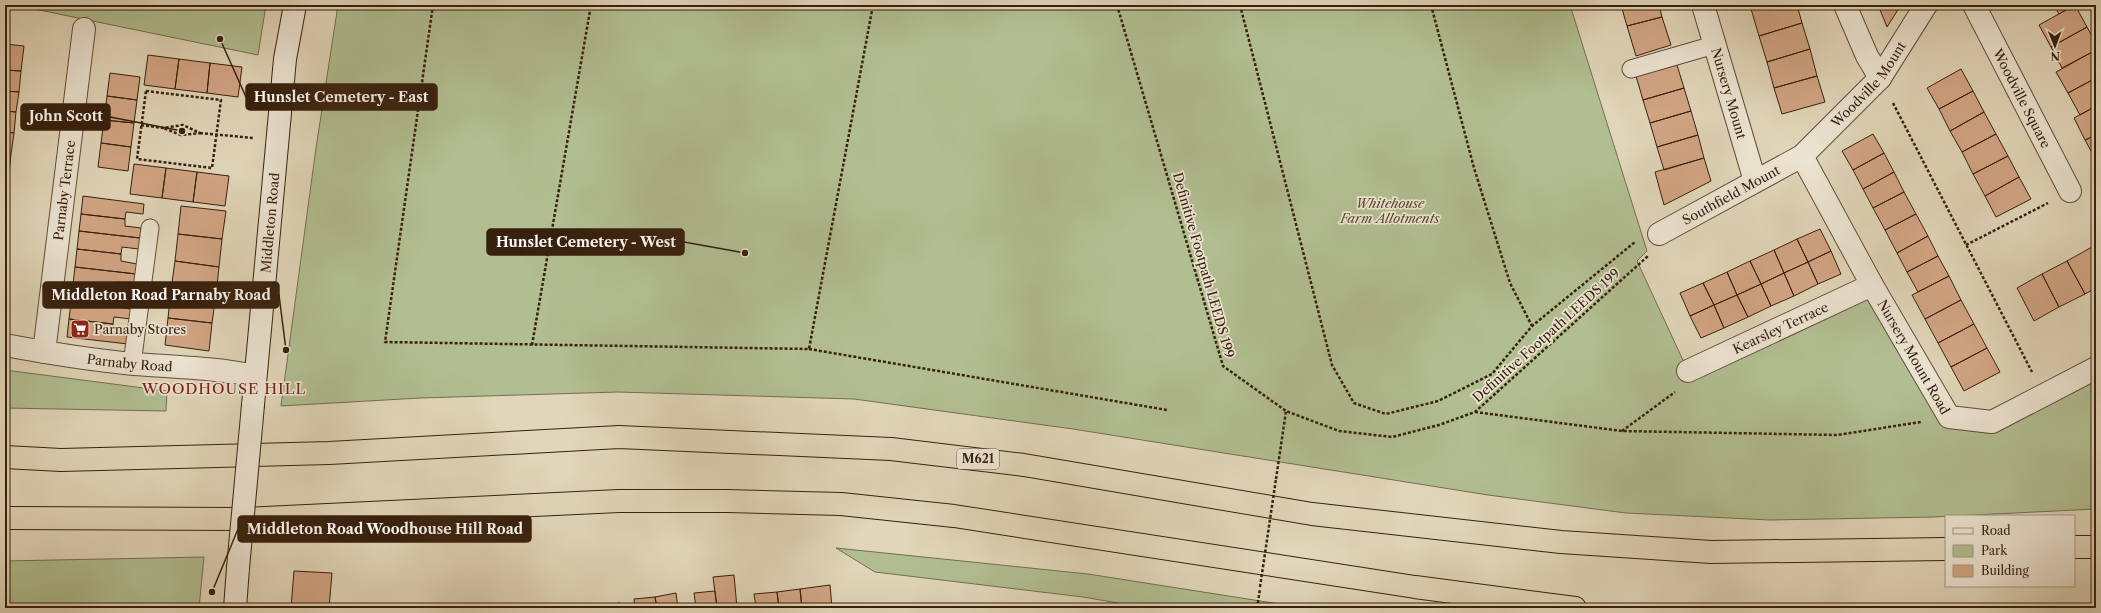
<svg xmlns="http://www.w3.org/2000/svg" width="2101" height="613" font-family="'Libre Caslon Text',serif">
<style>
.green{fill:#b1be91;stroke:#746f4f}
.building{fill:#d2a584;stroke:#37200d}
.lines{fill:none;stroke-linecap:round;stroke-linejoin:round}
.lane-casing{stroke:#624e38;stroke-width:19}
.street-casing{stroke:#624e38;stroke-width:24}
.secondary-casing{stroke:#37200d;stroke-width:24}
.highway-casing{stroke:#37200d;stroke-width:24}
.path{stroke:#37200d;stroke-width:2.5;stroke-dasharray:3 2;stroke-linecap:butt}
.lane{stroke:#ece4d2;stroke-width:17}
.street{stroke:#ece4d2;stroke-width:22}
.secondary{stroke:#ece4d2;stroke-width:22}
.highway{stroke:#e1d6b9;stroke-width:22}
.secondary-bridge-casing{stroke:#37200d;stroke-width:24;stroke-linecap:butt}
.path-bridge{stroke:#37200d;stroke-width:2.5;stroke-dasharray:3 2;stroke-linecap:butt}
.secondary-bridge{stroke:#ece4d2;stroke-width:22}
.labels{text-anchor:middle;stroke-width:3.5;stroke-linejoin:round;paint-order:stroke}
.shield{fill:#ece4d2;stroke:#6d5b48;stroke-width:1}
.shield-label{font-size:12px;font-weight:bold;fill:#37200d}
.street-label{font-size:13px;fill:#37200d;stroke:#ece4d2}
.park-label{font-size:13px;font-style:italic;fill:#56482e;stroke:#ece4d2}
.poi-label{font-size:13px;fill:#37200d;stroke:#ece4d2;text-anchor:start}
.quarter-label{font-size:15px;letter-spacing:1px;fill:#7a1f14;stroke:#ece4d2}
.leader{fill:none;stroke:#37200d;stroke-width:1.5}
.callout-dot{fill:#37200d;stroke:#ece4d2;stroke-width:1.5}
.callout{fill:#37200d;stroke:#37200d;stroke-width:1.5}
.callout-label{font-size:14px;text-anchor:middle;font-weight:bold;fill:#fff}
</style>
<rect width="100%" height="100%" fill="#e1d6b9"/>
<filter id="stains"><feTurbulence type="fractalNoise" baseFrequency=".005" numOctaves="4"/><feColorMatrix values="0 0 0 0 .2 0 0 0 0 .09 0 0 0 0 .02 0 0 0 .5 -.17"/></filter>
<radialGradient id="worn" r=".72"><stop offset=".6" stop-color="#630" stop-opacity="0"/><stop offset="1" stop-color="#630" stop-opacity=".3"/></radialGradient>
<path class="green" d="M15,5H266L258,55Z
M338,5H1570L1647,251L1637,261L1688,371L1872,285L1949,417L1992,422L2096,368V509L1934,517L1770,520L1626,513L1488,495L1073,429L854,399L618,392L420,398L281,406L316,148Z
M5,370L167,391L166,411L5,408Z
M836,548L1088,574L1305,608H1147L1083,597L875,572Z
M204,557L199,608H5V561Z"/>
<path class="building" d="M1621,5H1659L1662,17L1627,26Z
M1766,5H1797L1802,23L1759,36L1751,9Z
M1878,5H1901L1887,27Z
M2054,5H2075L2059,14Z
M2075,5L2087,27L2051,47L2039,25Z
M1662,17L1671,45L1636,56L1627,26Z
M1802,23L1810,49L1767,62L1759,36Z
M2087,27L2096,44V50L2062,68L2051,47Z
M5,44L24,46L21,71L5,70Z
M1810,49L1817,76L1774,88L1767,62Z
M2094,51L2096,78L2068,93L2056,72Z
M148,55L179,59L175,89L144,85Z
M179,59L210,63L207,93L175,89Z
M210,63L242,67L238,97L207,93Z
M1677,65L1684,88L1643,100L1636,76Z
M1961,69L1973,91L1939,109L1927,88Z
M5,70L21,71L19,92L5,91Z
M110,73L140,77L137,100L107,96Z
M1817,76L1825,102L1782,114L1774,88Z
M2096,78V106L2080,115L2068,93Z
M1684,88L1691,111L1650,123L1643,100Z
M5,91L19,92L16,112L5,111Z
M1973,91L1984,112L1950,131L1939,109Z
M107,96L137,100L134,123L104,120Z
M2096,106V135L2085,140L2074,118Z
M5,111L16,112L14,133L5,132Z
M1691,111L1698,135L1657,147L1650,123Z
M1984,112L1996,134L1962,152L1950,131Z
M104,120L134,123L131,147L101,143Z
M5,132L14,133L11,154L5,153Z
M1873,134L1884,153L1853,170L1842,151Z
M1996,134L2008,156L1973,174L1962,152Z
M1698,135L1704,158L1664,170L1657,147Z
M2096,135V160L2085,140Z
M101,143L131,147L128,171L98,167Z
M5,153L11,154L9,175H5Z
M1884,153L1894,172L1863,189L1853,170Z
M2008,156L2019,177L1985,196L1973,174Z
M1704,158L1711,181L1664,205L1655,172Z
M134,164L166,168L162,198L130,194Z
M166,168L197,172L193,202L162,198Z
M197,172L229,176L225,206L193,202Z
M1894,172L1904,192L1873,208L1863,189Z
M5,175H9L7,196H5Z
M2019,177L2031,199L1996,217L1985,196Z
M1904,192L1916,214L1885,230L1873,208Z
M83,196L144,204L143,214L126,212L125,219L81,214Z
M181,206L226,211L222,239L178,234Z
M81,214L125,219V226L141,228L140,238L79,231Z
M1916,214L1928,236L1897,253L1885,230Z
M1820,229L1831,251L1808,262L1797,239Z
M79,231L140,238L139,249L122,247L121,254L77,249Z
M178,234L222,239L219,267L175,261Z
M1928,236L1938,256L1907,272L1897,253Z
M1797,239L1808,262L1784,273L1774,250Z
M2092,247L2096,255V288L2085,294L2067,261Z
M77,249L121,254V261L137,264L136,274L75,267Z
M1774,250L1784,273L1761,284L1750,261Z
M1831,251L1841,274L1818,284L1808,262Z
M1938,256L1949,276L1918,292L1907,272Z
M175,261L219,267L216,295L171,290Z
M1750,261L1761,284L1737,295L1727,272Z
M2067,261L2085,294L2059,307L2042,274Z
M1808,262L1818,284L1794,296L1784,273Z
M75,267L136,274L135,284L118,282L117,290L73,284Z
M1727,272L1737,295L1714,305L1703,283Z
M1784,273L1794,296L1771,306L1761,284Z
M2042,274L2059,307L2034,321L2017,288Z
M1949,276L1961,300L1925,319L1912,295Z
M1703,283L1714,305L1690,316L1680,293Z
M73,284L117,290L116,297L134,298L132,309L71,302Z
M1761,284L1771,306L1748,317L1737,295Z
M171,290L216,295L212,323L168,318Z
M1737,295L1748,317L1724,328L1714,305Z
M1961,300L1974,324L1938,343L1925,319Z
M71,302L132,309L131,319L114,317L113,324L69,319Z
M1714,305L1724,328L1701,338L1690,316Z
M168,318L212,323L209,351L165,345Z
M69,319L113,324L112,332L129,334L128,344L67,337Z
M1974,324L1987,348L1951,367L1938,343Z
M1987,348L2000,372L1964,391L1951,367Z
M294,571L332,573L329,608H291Z
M734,575L737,608H717L713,577Z
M830,585L832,608H802L800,589Z
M800,589L802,608H779L777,592Z
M715,591L717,608H696L694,593Z
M777,592L779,608H756L754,594Z
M676,593L678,608H657L655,597Z
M655,597L657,608H635L634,599Z
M620,603L621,608H599L598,606Z"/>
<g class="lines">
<defs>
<path id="lane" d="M1631,69L1714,45
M132,364L150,228"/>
<g id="street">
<path id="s1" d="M1703,5L1755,181"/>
<path d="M1845,5L1867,56L1880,78"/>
<path id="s2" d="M1974,5L2070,191"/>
<path id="s3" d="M1802,156L1872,285L1949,417L1992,422L2096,368"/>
<path id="s4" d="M1659,234L1802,156L1880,78L1926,5"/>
<path id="s5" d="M5,345C48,353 91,360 134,364C175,367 216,368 255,376"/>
<path id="s6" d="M44,352L84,29"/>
<path id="s7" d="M1688,371L1872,285"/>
</g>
<g id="secondary">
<path id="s8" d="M253,405L285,59L295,5"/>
<path d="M235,608L238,568"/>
</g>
<path id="highway" d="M5,457L61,460L329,453L619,437L891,449L1024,465L1312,514L1561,542L1711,552L1946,549
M5,518L242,519L619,501H728L841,504L954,516L1415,587L1575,608
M2074,547H2096"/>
</defs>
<use href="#lane" class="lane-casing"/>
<use href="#street" class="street-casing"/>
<use href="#secondary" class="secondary-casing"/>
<use href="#highway" class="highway-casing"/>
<path class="path" d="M433,5L385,342L809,349L873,5
M1117,5L1223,366L1286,411L1339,431L1392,437L1439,425L1475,412L1648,256
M1240,5L1332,365L1354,403L1386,414L1438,401L1492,374L1532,326L1635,242
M1431,5L1474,168L1510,283L1532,326
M146,91L221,100L212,168L137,159Z
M1893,103L2032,372
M141,125L163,128L183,125L200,133L181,135L163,128
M200,133L253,138
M1966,245L2048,203
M532,345L591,5
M809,349L1167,410
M1475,412L1622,431L1837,435L1921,422
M1622,431L1675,392
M1276,479L1286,411
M1257,608L1260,589"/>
<use href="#lane" class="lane"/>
<use href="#street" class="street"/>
<use href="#secondary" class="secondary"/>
<use href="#highway" class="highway"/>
<defs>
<path id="secondary-bridge" d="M238,568L253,405"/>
</defs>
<use href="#secondary-bridge" class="secondary-bridge-casing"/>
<path class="path-bridge" d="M1260,587L1276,479"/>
<use href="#secondary-bridge" class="secondary-bridge"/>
</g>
<defs>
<symbol id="supermarket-square" viewBox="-11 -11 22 22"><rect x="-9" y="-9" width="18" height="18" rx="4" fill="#8f2418" stroke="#ece4d2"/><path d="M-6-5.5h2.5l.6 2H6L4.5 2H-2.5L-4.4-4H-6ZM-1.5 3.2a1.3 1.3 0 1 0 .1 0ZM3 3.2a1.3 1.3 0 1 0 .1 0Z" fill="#fff"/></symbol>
</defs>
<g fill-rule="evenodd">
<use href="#supermarket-square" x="69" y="318" width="22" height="22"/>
</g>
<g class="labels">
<rect class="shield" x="957" y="449" width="42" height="20" rx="3"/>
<g class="shield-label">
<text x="978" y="463">M621</text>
</g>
<g class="street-label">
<text dy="5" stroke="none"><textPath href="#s4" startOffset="261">Woodville Mount</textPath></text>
<text dy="5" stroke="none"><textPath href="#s1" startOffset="92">Nursery Mount</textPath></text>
<text dy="5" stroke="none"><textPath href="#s2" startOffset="105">Woodville Square</textPath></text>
<text dy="5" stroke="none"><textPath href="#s6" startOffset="163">Parnaby Terrace</textPath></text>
<text dy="5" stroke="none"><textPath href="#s4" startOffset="82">Southfield Mount</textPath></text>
<text dy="5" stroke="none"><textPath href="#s8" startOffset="183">Middleton Road</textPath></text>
<text transform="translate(1204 265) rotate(74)" y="5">Definitive Footpath LEEDS 199</text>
<text dy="5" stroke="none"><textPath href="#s7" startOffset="102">Kearsley Terrace</textPath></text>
<text transform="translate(1546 335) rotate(-42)" y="5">Definitive Footpath LEEDS 199</text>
<text dy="5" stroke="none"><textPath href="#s3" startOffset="230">Nursery Mount Road</textPath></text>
<text dy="5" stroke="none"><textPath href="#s5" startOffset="126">Parnaby Road</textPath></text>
</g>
<g class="park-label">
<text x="1390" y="208">Whitehouse<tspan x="1390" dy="15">Farm Allotments</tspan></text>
</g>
<g class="poi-label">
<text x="94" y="334">Parnaby Stores</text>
</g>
<g class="quarter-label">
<text x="224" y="394">WOODHOUSE HILL</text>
</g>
</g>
<path class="leader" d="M220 39L246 97M182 131L110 117M745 253L684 242M286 350L279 295M212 592L238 529"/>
<g class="callout-dot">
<circle cx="220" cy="39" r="4"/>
<circle cx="182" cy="131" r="4"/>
<circle cx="745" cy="253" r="4"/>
<circle cx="286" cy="350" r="4"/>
<circle cx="212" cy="592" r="4"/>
</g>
<g class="callout">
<rect x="246" y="84" width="191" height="26" rx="4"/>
<rect x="21" y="104" width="89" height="26" rx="4"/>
<rect x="487" y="229" width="197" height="26" rx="4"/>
<rect x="43" y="282" width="236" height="26" rx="4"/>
<rect x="238" y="516" width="293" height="26" rx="4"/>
</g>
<g class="callout-label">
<text x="341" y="102">Hunslet Cemetery - East</text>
<text x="66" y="121">John Scott</text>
<text x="586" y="247">Hunslet Cemetery - West</text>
<text x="161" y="300">Middleton Road Parnaby Road</text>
<text x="385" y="534">Middleton Road Woodhouse Hill Road</text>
</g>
<rect width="2101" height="613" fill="none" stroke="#e1d6b9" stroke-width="20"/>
<rect x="6" y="6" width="2089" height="601" fill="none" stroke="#37200d" stroke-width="2"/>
<rect x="10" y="10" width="2081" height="593" fill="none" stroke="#37200d"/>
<rect x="1945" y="515" width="130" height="72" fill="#ece4d2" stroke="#a49683"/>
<rect x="1953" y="528" width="20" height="6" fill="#ece4d2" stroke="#a49683"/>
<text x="1981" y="535" font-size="12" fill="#37200d">Road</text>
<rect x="1953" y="545" width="20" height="12" fill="#b1be91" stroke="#a49683"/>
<text x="1981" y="555" font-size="12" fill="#37200d">Park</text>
<rect x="1953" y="565" width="20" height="12" fill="#d2a584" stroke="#a49683"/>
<text x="1981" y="575" font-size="12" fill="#37200d">Building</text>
<g transform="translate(2055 46) rotate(179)" stroke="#ece4d2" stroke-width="3" paint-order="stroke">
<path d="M0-3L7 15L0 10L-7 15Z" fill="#37200d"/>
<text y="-6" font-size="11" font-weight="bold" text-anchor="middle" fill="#37200d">N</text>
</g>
<rect width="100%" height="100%" filter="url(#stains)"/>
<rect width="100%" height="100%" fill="url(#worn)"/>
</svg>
